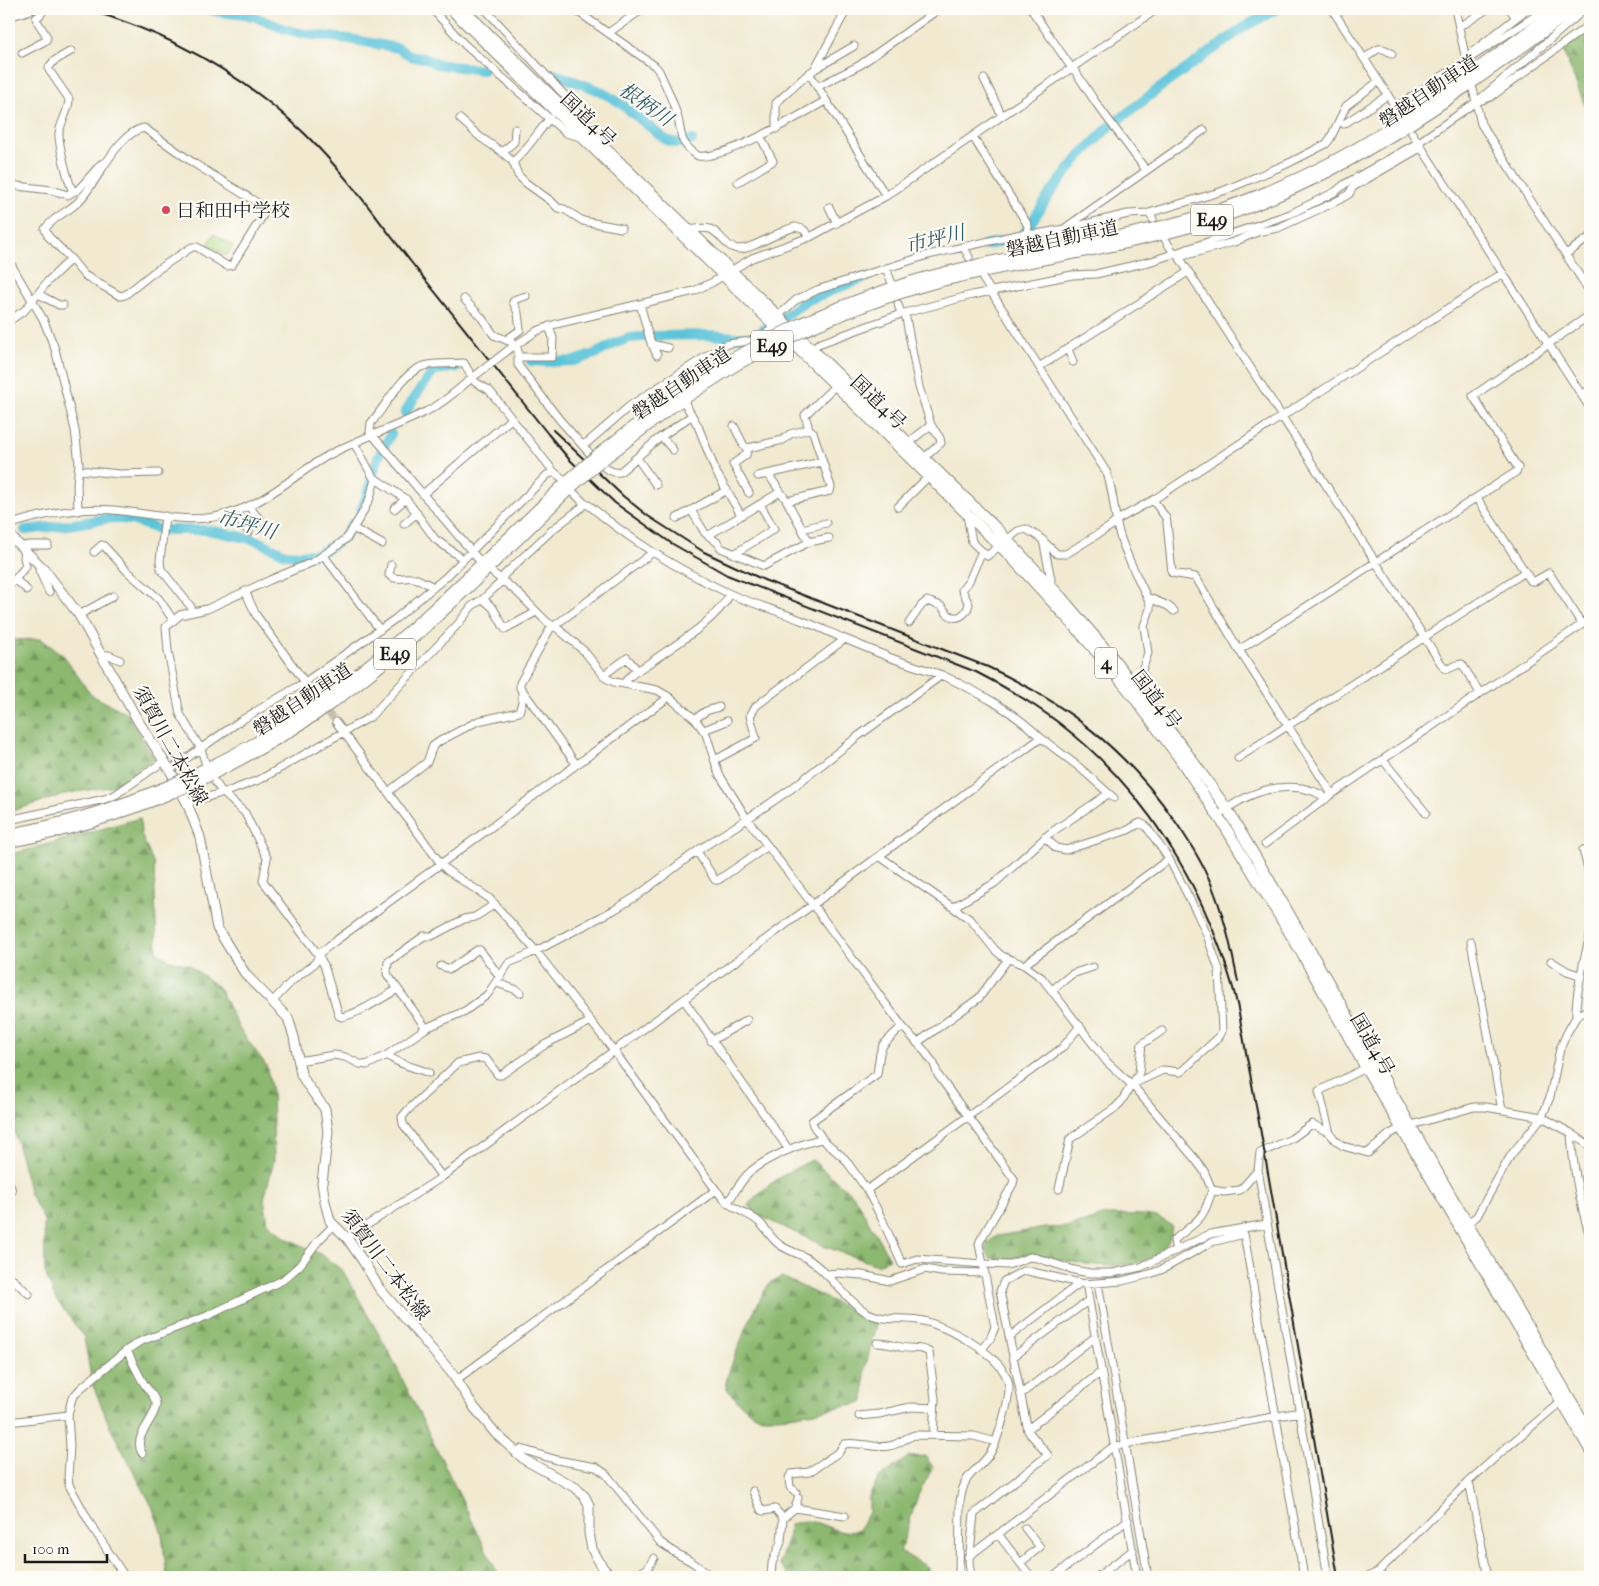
<svg xmlns="http://www.w3.org/2000/svg" width="1599" height="1586" font-family="'IM FELL French Canon','Noto Serif JP',serif">
<style>
.forest{fill:url(#forest-firs);stroke:#546a46}
.garden{fill:#b1d882;stroke:#667a4f}
.lines{fill:none;stroke-linecap:round;stroke-linejoin:round}
.river{stroke:#5cc3d9;stroke-width:10}
.minor-tunnel{stroke:#c6c0ac;stroke-width:7;stroke-dasharray:7 3.5;stroke-linecap:butt}
.minor-casing{stroke:#868276;stroke-width:9}
.major-casing{stroke:#868276;stroke-width:11}
.highway-casing{stroke:#868276;stroke-width:12}
.minor{stroke:#fff;stroke-width:7}
.major{stroke:#fff;stroke-width:9}
.highway{stroke:#fff;stroke-width:10}
.rail{stroke:#1c1c1c;stroke-width:2}
.minor-bridge-casing{stroke:#868276;stroke-width:9;stroke-linecap:butt}
.highway-bridge-casing{stroke:#868276;stroke-width:12;stroke-linecap:butt}
.minor-bridge{stroke:#fff;stroke-width:7}
.highway-bridge{stroke:#fff;stroke-width:10}
.poi-dot{fill:#d1495b;stroke:#fdfcf7;stroke-width:2}
.labels{text-anchor:middle;stroke-width:4.5;stroke-linejoin:round;paint-order:stroke}
.shield{fill:#fdfcf7;stroke:#605f5e;stroke-width:1}
.shield-label{font-size:18px;font-weight:bold;fill:#1c1c1c}
.street-label{font-size:19px;fill:#1c1c1c;stroke:#fdfcf7}
.poi-label{font-size:19px;fill:#1c1c1c;stroke:#fdfcf7;text-anchor:start}
.water-label{font-size:20px;font-style:italic;fill:#365f68;stroke:#fdfcf7}
</style>
<defs>
<pattern id="forest-firs" width="22" height="20" patternUnits="userSpaceOnUse" patternTransform="scale(1.25)"><rect width="22" height="20" fill="#8cb870"/><path d="M5 1l3.5 6h-7zM16 11l3.5 6h-7z" fill="#72955b"/></pattern>
</defs>
<rect width="100%" height="100%" fill="#fdfcf7"/>
<filter id="ink" filterUnits="userSpaceOnUse"><feTurbulence type="fractalNoise" baseFrequency=".02" numOctaves="2"/><feDisplacementMap in="SourceGraphic" scale="10" xChannelSelector="R" yChannelSelector="G"/><feConvolveMatrix kernelMatrix="1 2 1 2 8 2 1 2 1" color-interpolation-filters="sRGB"/></filter>
<filter id="wash" filterUnits="userSpaceOnUse"><feTurbulence type="fractalNoise" baseFrequency=".0096" numOctaves="4" result="noise"/><feDisplacementMap in="SourceGraphic" scale="20" xChannelSelector="R" yChannelSelector="G"/><feGaussianBlur stdDeviation="1.12" result="paint"/><feColorMatrix in="noise" values="0 0 0 0 0 0 0 0 0 0 0 0 0 0 0 0 0 1.4 0 .05"/><feComposite in="paint" operator="in"/></filter>
<g filter="url(#wash)">
<rect width="100%" height="100%" fill="#f1e9d0"/>
<path class="forest" d="M1590,32V118L1562,48Z
M41,639L64,656L91,695L127,713L154,758L116,786L69,793L9,812V640Z
M140,818L141,834L154,865L157,952L170,960L189,965L219,988L240,1030L266,1065L272,1091L274,1161L264,1199L268,1223L286,1238L322,1255L343,1271L390,1354L499,1576L501,1577H167L162,1534L152,1506L111,1429L92,1383L84,1337L55,1298L45,1272L44,1220L30,1194L9,1111V855Z
M812,1160L854,1196L890,1259L877,1265L826,1247L760,1216L748,1205C764,1185 789,1171 812,1160Z
M1106,1215C1126,1216 1159,1210 1172,1227C1171,1233 1170,1240 1166,1245C1139,1281 1068,1261 1032,1254C1025,1253 1017,1258 1009,1259C1004,1260 997,1258 990,1258L986,1250L987,1243L997,1236L1045,1228L1069,1227Z
M782,1277L873,1321L876,1325L865,1369L864,1402C840,1406 776,1423 755,1415C749,1413 727,1392 726,1386C724,1375 762,1289 771,1282C774,1280 779,1279 782,1277Z
M925,1456L933,1467L918,1495L900,1552L928,1567V1577H789L779,1564L787,1540L790,1525C812,1515 822,1527 843,1532C848,1533 854,1531 859,1530L869,1512V1497L878,1479L908,1457Z"/>
<path class="garden" d="M214,234L233,246L226,256L208,244Z"/>
<g class="lines">
<path class="river" d="M206,9L219,12L253,16L284,29L304,34L349,39L398,48L413,57L425,58L436,64L483,70
M552,73L598,90L619,102L666,140C676,144 682,144 692,140
M986,245L1022,237L1051,192L1079,157L1108,128L1157,90L1246,26L1277,9
M531,361L548,362L574,361L595,354L616,343L629,338L655,336L708,335L750,338L759,333L808,300L866,277
M405,413L418,392L435,370L459,367
M361,509L365,501L378,458L391,434
M25,530L68,525L110,518L132,520L160,530H208L242,537L258,541L285,554L299,555L317,554L330,547L344,537L352,524"/>
</g>
</g>
<g filter="url(#ink)">
<g class="lines">
<path class="minor-tunnel" d="M322,705L336,722"/>
<defs>
<path id="minor" d="M432,9L465,45L566,133L581,137
M485,9L582,114L586,120V130
M574,9L655,66L659,71C665,84 672,98 676,112C684,133 675,140 698,156C723,160 801,115 825,101
M847,9L814,70L809,73L886,196
M1031,9L1071,67L1075,71L1096,103L1146,170
M1332,9L1400,114
M1455,9L1468,69
M1510,9L1516,18
M9,17L34,9
M1460,25L1466,23L1487,9
M608,33L643,9
M71,51L54,61L49,67V70L69,99C69,111 61,121 59,133C58,143 68,180 72,190L77,191L101,164L106,162
M22,53L45,41L47,38C45,31 38,25 36,18L41,14L43,11L40,9
M1470,54L1527,9
M1365,58C1377,50 1379,44 1392,54
M815,69L854,46
M984,79L1002,116
M817,87L860,65L939,9
M1473,89L1481,124L1590,292
M1480,99L1576,17L1582,10
M1396,107C1445,73 1496,42 1546,9
M460,119L480,137L502,152L513,162L518,175L526,183L551,201L558,208L564,209L583,221L621,228
M1344,124L1388,95
M144,128L195,164L261,205L265,212L232,265L227,266L197,247H192L154,272L125,295L120,296L84,275L71,259L48,236L45,229C53,217 68,212 78,202C98,183 116,133 144,128Z
M776,129V103L809,73
M1412,133L1590,408
M973,137L1026,222L1028,226L1027,233
M502,152L514,142L515,129
M513,162C527,150 538,132 550,118
M738,182L773,161L760,136
M9,185L51,190L68,195L74,191
M9,194L15,185
M829,207L837,223
M1149,213L1153,219
M1065,228L1204,130
M690,230C696,229 704,227 710,229C721,233 725,248 739,249C754,249 778,231 795,227L803,229L810,237
M1165,239L1171,249L1179,257L1444,668L1448,669L1457,665L1462,664L1480,693
M963,246L969,257
M1566,254L1590,237
M1179,257L1234,242L1257,232L1278,228L1339,200L1349,194L1353,187L1422,147
M9,261L43,319L55,349L75,430L79,463L77,484L78,511
M886,268L891,281
M983,279L1107,473C1113,491 1114,510 1118,529C1125,556 1139,579 1150,604V609L1144,626L1148,653L1141,673L1132,682
M38,294L59,305H63
M464,299L481,317L494,335L516,344L518,351V365L559,419L582,445
M640,304L650,340L657,355
M898,304L901,314
M905,313L919,387L931,425L908,443
M778,316L796,300L817,290L928,255L1021,234H1037L1064,229L1128,214L1149,213L1223,191L1289,163L1326,144L1330,139L1346,106L1379,81
M9,321L25,310L48,281L71,259
M506,340L520,330L518,313L513,302L516,299L526,296
M651,344L668,348
M511,348L537,331L556,324L694,291L713,282L752,258L810,237L886,196L1157,9
M811,349L818,344L901,314L972,295L1072,275L1096,274L1152,261L1290,214L1335,192L1345,184L1419,142L1476,102L1491,97L1590,24
M1068,349L1073,362
M518,357H552L553,338L549,326
M1039,367L1188,272
M669,379L674,387
M1582,395L1590,389
M686,405L698,426L716,472L741,515
M691,416L658,439L620,472C606,475 591,454 582,445L588,442L631,405L722,346C732,342 740,343 750,341C759,339 768,332 775,327
M734,426L744,446L748,448
M662,437L673,450
M354,443L373,477L407,500L435,539L463,559
M637,458L656,485
M924,458L941,443L940,438L931,425
M79,470L120,474L158,473
M768,474L787,501L809,542
M758,476L822,462
M749,493L733,464L746,455L748,448L783,440L790,434L809,429L805,415L836,385
M423,494L511,419
M1477,498L1531,581H1535L1549,573L1582,624
M1153,500L1166,518L1167,523L1172,573L1195,577L1198,581L1239,650L1332,794
M787,501L830,491L831,487L813,432L809,429
M584,503L590,506C634,543 676,568 728,593C752,604 779,611 803,621C817,626 831,633 845,639
M249,507L264,524
M898,507L929,476
M394,509L406,499
M691,510L705,533L718,543L721,548L764,566L809,542L829,538
M233,513L249,532
M967,515L972,542L987,556L1018,531L1026,529L1039,537L1057,554H1066L1111,526L1117,520L1153,500L1503,273
M165,516L160,561L161,569L191,607
M677,518L727,490
M404,524L417,513
M9,525C42,514 78,507 113,510C143,513 178,521 207,518C258,512 286,480 327,456C359,438 395,428 427,411C445,403 460,387 476,375
M353,528L382,544
M802,529L826,523
M709,535L780,492
M1043,540L1051,579L1050,586
M21,547L28,545H48
M94,552L102,545L104,546L127,571L159,599L173,620
M734,554L774,529L760,504
M324,556L380,630
M478,559L370,432L371,423C385,407 399,379 417,369C429,362 450,364 464,363L475,382L489,390L554,472
M40,565L39,570L49,592
M391,565L389,575C397,582 405,576 414,578C421,580 427,584 434,587
M493,573L517,592L547,622L557,628L584,651L606,678L614,682L657,690L669,697L695,719L706,734L719,774L747,819L813,905L902,1026L923,1049L934,1064L938,1075L1014,1179L1013,1184L980,1241L979,1244L983,1264L917,1259L902,1264L882,1219L867,1190
M15,579L27,590
M10,585L26,566L24,558L25,550
M245,591L256,615L315,696
M1147,597L1168,606L1174,611
M483,599L493,608L505,629L536,612
M79,615L113,596
M909,623L921,606L927,601C931,603 939,604 942,607C944,609 945,612 948,614C957,622 967,614 969,604L962,590L969,581L982,551
M1239,650L1516,472L1518,468L1473,396L1590,315
M102,655H109L120,660
M604,675L627,658L638,671
M624,684C628,675 643,667 651,662C677,643 715,622 730,594
M695,719L706,711L719,707
M336,722L441,864L448,871L489,898L536,951L614,1051L716,1190L456,1380
M704,730L727,721
M1041,738L1079,767L1114,798
M1238,758L1525,572
M715,760L756,738L750,716L756,706L845,639L891,658L942,675
M1383,760L1426,813
M205,762L201,749L180,714L168,651L166,627L180,615L207,609L270,580L313,562L337,546L347,538L362,514L370,498L375,479
M576,764L523,691L520,688V683L550,629L652,553
M170,770L240,721L305,682L395,619L446,577L547,475L554,472L562,478
M215,782L222,792L245,813L267,858L263,881L317,953L324,965L339,1016L342,1017C362,1012 380,999 398,989
M388,792L427,762L433,746L440,741L478,721L519,712L522,702V691
M187,803L232,790L261,779L370,717L458,624L472,606L483,599L502,581L504,575L552,530L581,508L584,503L574,493
M1224,811C1247,794 1272,784 1301,788C1310,790 1319,792 1326,799
M9,820L105,799L115,795L164,761
M1265,844L1332,794L1590,619
M1590,848L1583,850L1590,876
M697,851L715,880H718L768,846
M953,907L995,883L1049,834L1108,794
M1471,942L1502,1110
M1551,961L1567,971L1582,976
M1024,965L1169,859L1146,826L1140,823L1128,830L1066,850L1056,848L1045,837
M441,966L450,969L477,950H480L500,977
M497,983L517,990L520,993
M1052,990L1072,974L1093,967
M684,1000L789,1150
M272,1002L292,981L315,963L321,952L334,942L669,697
M1576,1017C1575,994 1584,959 1590,936
M426,1028L387,974L388,962L424,936H432L464,919L475,917L495,904
M711,1041L747,1020
M917,1043L979,998L1008,959
M387,1055C399,1065 415,1067 429,1073
M298,1061L334,1055L345,1057L360,1064L367,1065L387,1055L426,1028L465,1011L487,995L509,963L536,951L614,910L637,896L697,851L747,819L791,789L857,737L942,675C978,692 1012,710 1041,738L879,856
M1131,1085L1163,1070L1180,1072L1183,1070L1219,1037L1222,1031L1219,970L1207,935L1198,915L1169,859
M1330,1133L1319,1091L1366,1068
M1571,1133C1573,1169 1580,1203 1590,1237
M822,1139C820,1132 812,1128 812,1121L877,1074L880,1053L883,1045L902,1026
M1258,1170L1328,1577
M442,1177L403,1124L402,1117L408,1110L458,1063L479,1058L486,1059L498,1075H501L546,1044L591,1021
M9,1182L12,1191
M715,1189C719,1193 723,1199 728,1203C737,1211 751,1214 760,1223C767,1230 772,1240 780,1245C790,1252 802,1254 811,1261C831,1275 845,1299 866,1312C883,1322 901,1317 918,1320C945,1324 1006,1356 1009,1386C1010,1400 997,1444 989,1455C974,1475 964,1472 960,1502L959,1577
M1059,1189L1070,1139L1115,1108L1121,1102L1139,1073L1142,1044L1162,1031
M727,1203C734,1194 740,1182 748,1174C761,1160 803,1142 822,1139L845,1159L867,1190L1062,1048L1080,1026
M1467,1224L1477,1216L1511,1155L1542,1117L1550,1097L1560,1049L1567,1033L1576,1017L1590,1008
M347,1238L442,1177L879,856L971,920L995,950L1002,956L1024,965L1042,978L1107,1062L1134,1087L1195,1159L1204,1171L1212,1190L1224,1192L1240,1190L1244,1186L1258,1170L1260,1153L1291,1139L1312,1124L1330,1133L1335,1140L1343,1146L1368,1153L1390,1134L1401,1128L1474,1107H1486L1542,1117L1571,1133L1590,1146
M1176,1251L1174,1240C1197,1220 1203,1222 1212,1190
M828,1274L837,1273L862,1275L890,1281L925,1269L941,1272L985,1273
M9,1276L29,1294
M1086,1283L1137,1577
M1098,1283L1148,1577
M1009,1337L1080,1283
M877,1343C886,1343 892,1345 901,1347C912,1350 918,1346 929,1352L935,1399L933,1435
M127,1350C133,1363 139,1377 147,1388C151,1394 157,1399 156,1406C154,1421 132,1437 142,1453
M981,1350L990,1339L995,1327L983,1264L1008,1265L1030,1257L1037,1258L1074,1270L1090,1273H1113L1141,1267L1210,1234L1267,1224
M1013,1357L1089,1300
M1021,1394L1095,1337
M859,1416L879,1414L911,1407L934,1408
M9,1422L68,1415
M1028,1429L1101,1372
M516,1452L521,1449L557,1460L596,1467L606,1474L660,1542L674,1552L692,1562L712,1577
M1469,1481L1488,1577
M753,1491L761,1510L763,1511L775,1509L783,1518L781,1542L772,1563L771,1577
M796,1492L790,1487L789,1478L791,1474L809,1472L839,1452L844,1444C859,1441 874,1449 889,1446C898,1445 906,1437 915,1435L974,1436L996,1442
M795,1508L798,1498
M783,1518L795,1508L845,1516
M998,1534L1031,1577
M968,1557L1114,1446L1300,1412
M1020,1563L1040,1547L1025,1528
M125,1577L91,1525L69,1485L68,1477L70,1446L68,1415L72,1398L81,1388L127,1350L139,1342L207,1316L283,1280L299,1266L319,1240L333,1226
M634,1577L648,1568L654,1558
M971,1577L969,1562L974,1514L1048,1455L1028,1431L1000,1291L1004,1281L1023,1271H1028L1084,1284L1122,1281L1150,1274L1163,1269L1212,1242L1244,1234L1304,1577
M1053,1577L1128,1520
M1097,1577L1133,1550
M1368,1577L1378,1572L1469,1481L1506,1448L1564,1399"/>
<path id="major" d="M9,535L44,569L79,615L138,721L170,770L187,803L200,837L217,928L246,975L288,1018L294,1037L301,1074L306,1083L325,1109L328,1132L322,1183L325,1202L330,1221L347,1238L363,1261L379,1288L451,1372L474,1407L496,1434L525,1460L576,1488L585,1497L589,1505V1533L592,1549L603,1568L611,1577"/>
<path id="highway" d="M451,9L1011,557L1078,630L1126,687L1177,755L1224,825L1300,950L1366,1068L1590,1450
M463,9L532,77L997,529L1061,597L1112,657L1184,749L1227,809L1281,900L1450,1194L1590,1433
M801,323C847,303 893,285 942,273C1027,251 1115,241 1199,216C1264,196 1328,167 1385,131C1445,94 1502,50 1559,9
M806,330C852,310 898,292 946,280C1042,257 1141,246 1234,213C1361,168 1467,87 1575,9
M598,454L666,401L735,357
M603,460L672,407L738,364
M185,778C231,757 278,732 320,702C410,637 488,557 568,480
M189,786C236,763 282,739 324,709C415,645 493,563 573,486
M9,834C64,824 118,807 170,785
M9,842C66,832 121,815 174,792"/>
</defs>
<use href="#minor" class="minor-casing"/>
<use href="#major" class="major-casing"/>
<use href="#highway" class="highway-casing"/>
<use href="#minor" class="minor"/>
<use href="#major" class="major"/>
<use href="#highway" class="highway"/>
<path class="rail" d="M85,9C169,33 242,73 305,134C345,173 377,219 411,262C457,319 502,376 548,434L569,459L615,503L671,543L727,575L976,672C1005,687 1033,703 1059,723C1145,789 1203,884 1233,988C1240,1012 1243,1038 1248,1063C1258,1115 1267,1167 1276,1219C1297,1338 1317,1458 1338,1577
M553,430L623,496L648,516L704,552L764,580L988,667C1066,703 1126,750 1175,821C1191,844 1206,868 1215,894C1226,923 1232,952 1238,982"/>
<defs>
<path id="minor-bridge" d="M476,375L511,348"/>
<path id="highway-bridge" d="M735,357L801,323
M738,364L806,330
M568,480L598,454
M573,486L603,460
M170,785L185,778
M174,792L189,786"/>
</defs>
<use href="#minor-bridge" class="minor-bridge-casing"/>
<use href="#highway-bridge" class="highway-bridge-casing"/>
<use href="#minor-bridge" class="minor-bridge"/>
<use href="#highway-bridge" class="highway-bridge"/>
</g>
</g>
<circle class="poi-dot" cx="166" cy="210" r="5"/>
<g class="labels">
<g class="shield">
<rect x="1191" y="204.5" width="42" height="31" rx="4"/>
<rect x="751" y="330.5" width="42" height="31" rx="4"/>
<rect x="374" y="638.5" width="42" height="31" rx="4"/>
<rect x="1095" y="647.5" width="22" height="31" rx="4"/>
</g>
<g class="shield-label">
<text x="1212" y="226">E49</text>
<text x="772" y="352">E49</text>
<text x="395" y="660">E49</text>
<text x="1106" y="669">4</text>
</g>
<g class="street-label">
<text transform="translate(1428 91) rotate(-34)" y="7">磐越自動車道</text>
<text transform="translate(589 119) rotate(44)" y="7">国道4号</text>
<text transform="translate(1062 238) rotate(-12)" y="7">磐越自動車道</text>
<text transform="translate(681 383) rotate(-34)" y="7">磐越自動車道</text>
<text transform="translate(879 402) rotate(44)" y="7">国道4号</text>
<text transform="translate(302 699) rotate(-34)" y="7">磐越自動車道</text>
<text transform="translate(1157 699) rotate(52)" y="7">国道4号</text>
<text transform="translate(171 745) rotate(61)" y="7">須賀川二本松線</text>
<text transform="translate(1373 1044) rotate(60)" y="7">国道4号</text>
<text transform="translate(386 1264) rotate(53)" y="7">須賀川二本松線</text>
</g>
<g class="poi-label">
<text x="176" y="217">日和田中学校</text>
</g>
<g class="water-label">
<text transform="translate(646 104) rotate(35)" y="7">根柄川</text>
<text transform="translate(935 239) rotate(-14)" y="7">市坪川</text>
<text transform="translate(247 524) rotate(16)" y="7">市坪川</text>
</g>
</g>
<rect width="1599" height="1586" fill="none" stroke="#fdfcf7" stroke-width="30"/>
<path d="M25 1554v8h82v-8" fill="none" stroke="#1c1c1c" stroke-width="2.5"/>
<text x="32" y="1554" font-size="15" fill="#1c1c1c" stroke="#fdfcf7" stroke-width="4" paint-order="stroke">100 m</text>
</svg>
